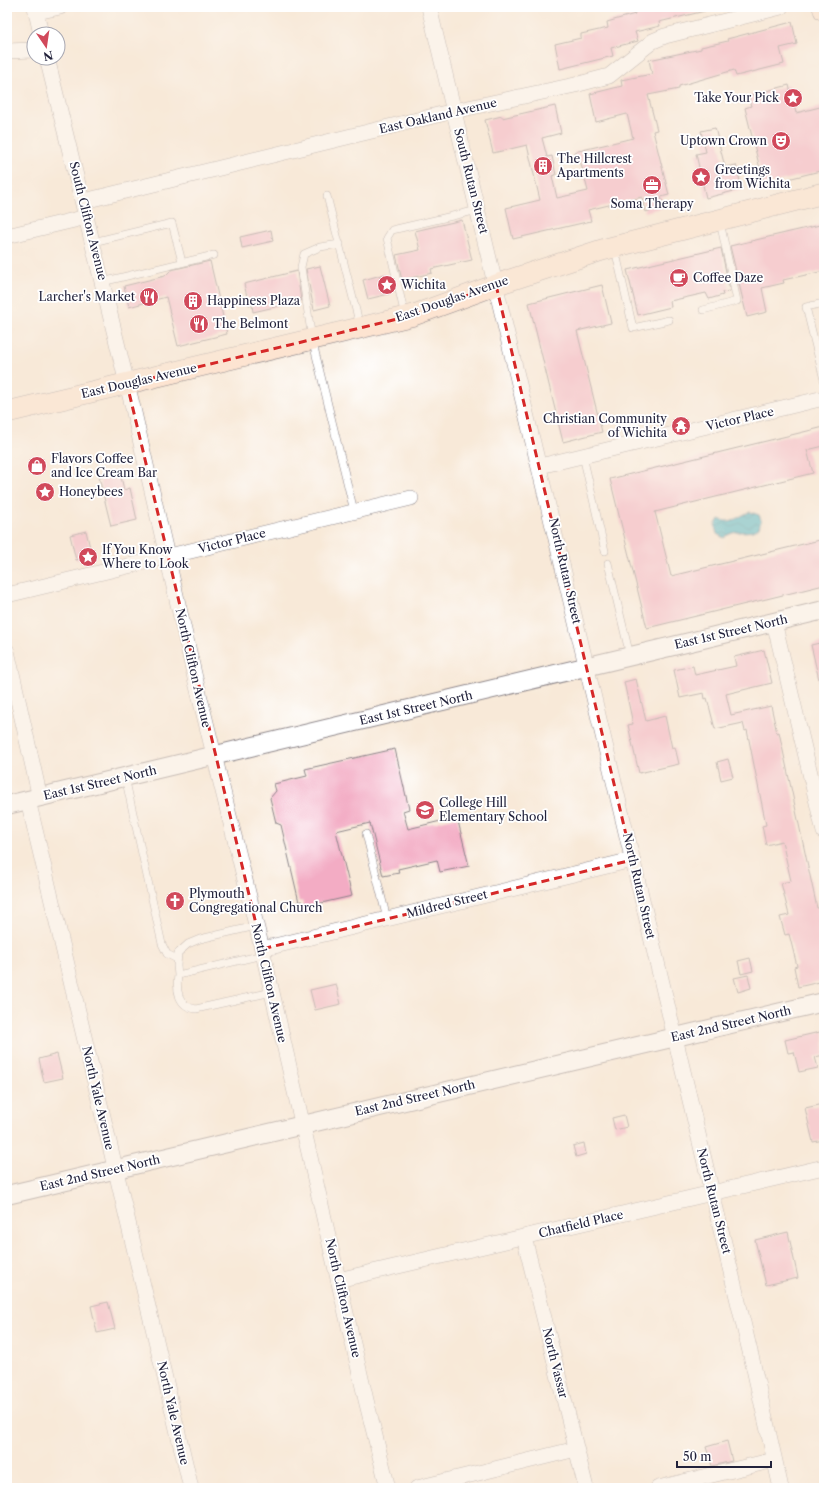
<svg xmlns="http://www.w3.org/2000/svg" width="831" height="1495" font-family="'Libre Caslon Text',serif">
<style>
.water{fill:url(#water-waves);stroke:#386e83}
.building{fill:#f3acc4}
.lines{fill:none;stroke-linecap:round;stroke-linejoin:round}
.service-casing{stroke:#8d868a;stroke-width:8}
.minor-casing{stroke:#8d868a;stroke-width:16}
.tertiary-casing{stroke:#8d868a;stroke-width:20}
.secondary-casing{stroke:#8d868a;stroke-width:22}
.service{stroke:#fff;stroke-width:7}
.minor{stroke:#fff;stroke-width:15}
.tertiary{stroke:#fff;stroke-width:18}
.secondary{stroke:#fde4d1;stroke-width:21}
.marked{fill:none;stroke:#d62828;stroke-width:3;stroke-dasharray:8 5;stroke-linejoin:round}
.labels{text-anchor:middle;stroke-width:3.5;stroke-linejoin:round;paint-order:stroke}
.poi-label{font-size:12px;fill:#22223b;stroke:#fff;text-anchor:start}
.street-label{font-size:12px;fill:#22223b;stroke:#fff}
</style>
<defs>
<pattern id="water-waves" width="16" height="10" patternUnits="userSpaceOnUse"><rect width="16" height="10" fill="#4eb9cb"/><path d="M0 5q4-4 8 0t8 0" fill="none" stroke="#4096a6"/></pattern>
</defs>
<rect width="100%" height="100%" fill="#fff"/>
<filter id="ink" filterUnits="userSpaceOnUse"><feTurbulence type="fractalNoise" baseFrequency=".025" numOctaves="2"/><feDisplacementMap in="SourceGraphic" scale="8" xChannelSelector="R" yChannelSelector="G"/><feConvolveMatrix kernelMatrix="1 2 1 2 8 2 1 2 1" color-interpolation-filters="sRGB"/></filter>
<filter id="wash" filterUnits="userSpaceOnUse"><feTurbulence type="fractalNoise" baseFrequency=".012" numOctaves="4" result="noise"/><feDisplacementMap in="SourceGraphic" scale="16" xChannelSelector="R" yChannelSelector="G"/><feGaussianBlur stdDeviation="0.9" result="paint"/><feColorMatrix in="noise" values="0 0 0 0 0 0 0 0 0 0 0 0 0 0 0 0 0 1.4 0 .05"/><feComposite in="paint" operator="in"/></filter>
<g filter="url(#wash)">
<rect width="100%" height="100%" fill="#f8e9d8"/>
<path class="water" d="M750,512L759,515L761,520L759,528C748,536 735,527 724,538L717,534L715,526L719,519C732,525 738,516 750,512Z"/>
<g id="blocks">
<path class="building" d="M633,7H705V11L659,22L660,26L635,32L638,41L611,48L613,56L560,69L555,44L581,38V34L608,28L607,22L635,14Z
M792,22L797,44L780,48L784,64L736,76L734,70L679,86V89L648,95L657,130L653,131L669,195L661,197L664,207L645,212L642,197L588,210L591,221L513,239L506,208L540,200L527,145L493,153L485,120L502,116V118L555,106L561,133L542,138L547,157L552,156L556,175L552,176L557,198L588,191L580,160L576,162L574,152L633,138L627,114L596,122L590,94L622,86L621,80L652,74L649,60L701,49V47L728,41L727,39Z
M789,85L796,113L824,106V170L764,185L745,108L751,106L748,96Z
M715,128L725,167L736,165L742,189L706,198L696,154L706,152L701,131Z
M462,220L472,260L431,269L432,273L402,280L396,255L420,250L415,231Z
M824,224V271L783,280L784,283L762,288L767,312L747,317L730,246Z
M271,230L273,241L242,248L240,237Z
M721,248L730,291L722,292L723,295L709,299L706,293L670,301L671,307L638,315L627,270Z
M210,261L227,334L178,346L166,297L129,307L124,286L165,276L171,270Z
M320,266L330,306L314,310L306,269Z
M297,271L301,301L253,312L252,305H249L244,284Z
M385,274L389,294L368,299L363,280Z
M602,285L611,323L577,331L602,432L563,442L529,303Z
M824,427V446L807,450L813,473L655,512L671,576L824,539V585L647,628L610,479Z
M120,472L124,490L130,488L137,520L111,526L99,477Z
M86,531L92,556L76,560L70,535Z
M824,642V684H820L811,645Z
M764,650L772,683L726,694L731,715L771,706L777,733L779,732L817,908H820L824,926V981L798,987L794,967L797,966L789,934L785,935L780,917L789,915L781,883L791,881L782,841L766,845L762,826L766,825L747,730L745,731L743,723L715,729L707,698L705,699L704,693L680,698L674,670L693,666L695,675L736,666L734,657Z
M636,679L646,721L665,716L672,748L675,747L679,764L639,773L628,725L633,724L624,682Z
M395,749L409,809L403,811L408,829L457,817L469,866L440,872L437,860L398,869L399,873L383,876L370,823L336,831L352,896L304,907L302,901L299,902L281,825L276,823L270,798L276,791L274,784L307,776L305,769Z
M728,759L733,777L721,780L717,762Z
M750,958L753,971L741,974L738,961Z
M748,975L751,988L738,992L734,978Z
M336,984L341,1004L315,1010L310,990Z
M824,1031V1055L815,1057L818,1068L799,1072L794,1052L788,1053L785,1040Z
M57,1054L63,1078L44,1082L39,1059Z
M824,1104V1140L813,1142L805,1108Z
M624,1115L627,1127L615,1130L612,1118Z
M584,1143L586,1154L576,1157L573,1146Z
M788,1232L798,1278L766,1285L755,1240Z
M108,1302L115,1329L97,1333L91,1306Z
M727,1441L732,1461L712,1466L706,1447Z"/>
</g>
</g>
<g filter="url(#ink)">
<use href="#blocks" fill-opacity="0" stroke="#8d868a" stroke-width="1"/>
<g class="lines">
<defs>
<path id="service" d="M327,196L360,326
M93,242L172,223L182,262
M340,244L320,247L304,254L301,267L312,339L354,511
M615,249L633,328L669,320
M102,282L214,255
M824,303L806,307L824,380
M703,310L737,301L720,222
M405,316L387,238L392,230L478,210
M583,456L605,551
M608,563L630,656
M125,777L162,944L167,954L177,959
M366,834L387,919
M263,955L178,975C176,990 178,1007 196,1009L272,992
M178,975L177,966L178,953L188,944L200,939L256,926"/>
<path id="minor" d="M35,7L41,34
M429,7L752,1360L781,1488
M37,12L60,7
M7,51L34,50
M47,58L132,404L195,678L262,949L366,1400L388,1488
M84,201L454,111L575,85L609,76L653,41L665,36L781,7
M7,236L87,217
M540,466L824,398
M7,595L411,498
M774,622L824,832
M7,651L40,798
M28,800L191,1488
M262,949L632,860
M524,1237L586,1488
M338,1280L824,1167
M417,1488L576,1449
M658,1488L774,1460"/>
<path id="tertiary" d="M7,805L824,610
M7,1195L824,1002"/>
<path id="secondary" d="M823,7L824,10
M7,412L414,315L507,281L602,250L824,193"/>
</defs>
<use href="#service" class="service-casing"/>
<use href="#minor" class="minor-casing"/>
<use href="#tertiary" class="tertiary-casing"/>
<use href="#secondary" class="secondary-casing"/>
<use href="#service" class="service"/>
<use href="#minor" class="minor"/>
<use href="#tertiary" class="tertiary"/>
<use href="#secondary" class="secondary"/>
</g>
</g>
<path d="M0 0H831V1495H0ZM496,285L632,860L262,949L127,384L414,315Z" fill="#f8e9d8" fill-opacity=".55" fill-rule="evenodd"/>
<path class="marked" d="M496,285L632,860L262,949L127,384L414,315Z"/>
<defs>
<symbol id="sight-disc" viewBox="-11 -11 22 22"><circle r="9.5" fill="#d1495b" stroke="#fff"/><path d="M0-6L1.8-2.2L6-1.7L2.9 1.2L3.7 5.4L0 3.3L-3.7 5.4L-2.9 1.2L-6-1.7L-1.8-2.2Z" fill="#fff"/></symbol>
<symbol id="theatre-disc" viewBox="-11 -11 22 22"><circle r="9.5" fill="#d1495b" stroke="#fff"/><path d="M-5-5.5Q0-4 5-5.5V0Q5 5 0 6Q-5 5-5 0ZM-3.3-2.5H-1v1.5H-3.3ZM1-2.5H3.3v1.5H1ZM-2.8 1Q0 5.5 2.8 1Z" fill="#fff"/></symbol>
<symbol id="building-disc" viewBox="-11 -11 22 22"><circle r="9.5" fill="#d1495b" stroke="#fff"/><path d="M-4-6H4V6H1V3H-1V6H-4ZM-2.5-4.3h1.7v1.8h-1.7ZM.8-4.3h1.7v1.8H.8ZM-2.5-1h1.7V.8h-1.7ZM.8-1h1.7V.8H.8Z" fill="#fff"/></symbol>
<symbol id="office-disc" viewBox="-11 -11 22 22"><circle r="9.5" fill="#d1495b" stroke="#fff"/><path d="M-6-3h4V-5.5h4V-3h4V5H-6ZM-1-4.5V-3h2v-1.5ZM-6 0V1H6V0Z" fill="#fff"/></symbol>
<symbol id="cafe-disc" viewBox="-11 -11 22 22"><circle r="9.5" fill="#d1495b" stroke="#fff"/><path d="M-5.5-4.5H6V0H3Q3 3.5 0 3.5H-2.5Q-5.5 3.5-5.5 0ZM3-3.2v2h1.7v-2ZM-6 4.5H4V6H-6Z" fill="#fff"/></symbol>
<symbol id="restaurant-disc" viewBox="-11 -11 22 22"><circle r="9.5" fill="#d1495b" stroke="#fff"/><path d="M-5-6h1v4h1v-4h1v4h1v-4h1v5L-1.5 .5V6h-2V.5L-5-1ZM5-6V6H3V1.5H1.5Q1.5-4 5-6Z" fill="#fff"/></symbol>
<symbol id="temple-disc" viewBox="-11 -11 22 22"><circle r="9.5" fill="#d1495b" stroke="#fff"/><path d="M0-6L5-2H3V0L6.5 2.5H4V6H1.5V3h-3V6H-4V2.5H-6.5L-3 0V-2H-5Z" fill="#fff"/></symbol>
<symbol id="shop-disc" viewBox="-11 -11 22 22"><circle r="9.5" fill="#d1495b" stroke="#fff"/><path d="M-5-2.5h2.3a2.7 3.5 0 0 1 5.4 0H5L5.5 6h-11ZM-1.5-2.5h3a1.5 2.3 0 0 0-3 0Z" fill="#fff"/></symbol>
<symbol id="school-disc" viewBox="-11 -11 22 22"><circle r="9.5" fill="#d1495b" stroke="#fff"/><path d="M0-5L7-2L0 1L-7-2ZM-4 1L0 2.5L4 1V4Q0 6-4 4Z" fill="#fff"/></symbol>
<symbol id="church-disc" viewBox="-11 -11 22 22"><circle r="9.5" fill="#d1495b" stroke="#fff"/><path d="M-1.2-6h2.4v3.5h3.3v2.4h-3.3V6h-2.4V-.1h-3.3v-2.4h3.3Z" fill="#fff"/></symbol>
</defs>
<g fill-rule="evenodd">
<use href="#sight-disc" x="782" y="87" width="22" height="22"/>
<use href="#theatre-disc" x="770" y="130" width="22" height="22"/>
<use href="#building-disc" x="532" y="155" width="22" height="22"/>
<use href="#sight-disc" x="690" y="166" width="22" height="22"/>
<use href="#office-disc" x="641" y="174" width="22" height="22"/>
<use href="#cafe-disc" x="668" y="267" width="22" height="22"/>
<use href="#sight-disc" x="376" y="274" width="22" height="22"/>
<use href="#restaurant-disc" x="138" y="286" width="22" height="22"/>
<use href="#building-disc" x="182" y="290" width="22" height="22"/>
<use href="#restaurant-disc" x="188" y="313" width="22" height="22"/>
<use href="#temple-disc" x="670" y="415" width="22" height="22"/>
<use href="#shop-disc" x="26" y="455" width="22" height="22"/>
<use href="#sight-disc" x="34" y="481" width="22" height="22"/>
<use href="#sight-disc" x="77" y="546" width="22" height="22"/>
<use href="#school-disc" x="414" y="799" width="22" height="22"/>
<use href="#church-disc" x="164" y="890" width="22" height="22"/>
</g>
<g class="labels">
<g class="poi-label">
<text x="779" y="102" text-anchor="end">Take Your Pick</text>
<text x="767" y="145" text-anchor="end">Uptown Crown</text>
<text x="557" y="163">The Hillcrest<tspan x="557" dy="14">Apartments</tspan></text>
<text x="715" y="174">Greetings<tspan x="715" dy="14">from Wichita</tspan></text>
<text x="652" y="208" text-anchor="middle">Soma Therapy</text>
<text x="693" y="282">Coffee Daze</text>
<text x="401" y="289">Wichita</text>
<text x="135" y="301" text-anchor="end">Larcher's Market</text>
<text x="207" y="305">Happiness Plaza</text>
<text x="213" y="328">The Belmont</text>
<text x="667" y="423" text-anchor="end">Christian Community<tspan x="667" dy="14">of Wichita</tspan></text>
<text x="51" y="463">Flavors Coffee<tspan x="51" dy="14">and Ice Cream Bar</tspan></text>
<text x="59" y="496">Honeybees</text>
<text x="102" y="554">If You Know<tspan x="102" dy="14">Where to Look</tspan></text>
<text x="439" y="807">College Hill<tspan x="439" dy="14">Elementary School</tspan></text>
<text x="189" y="898">Plymouth<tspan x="189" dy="14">Congregational Church</tspan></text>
</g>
<g class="street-label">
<text transform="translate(438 116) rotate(-13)" y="4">East Oakland Avenue</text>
<text transform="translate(471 181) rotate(76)" y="4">South Rutan Street</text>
<text transform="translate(88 221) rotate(76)" y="4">South Clifton Avenue</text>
<text transform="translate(452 299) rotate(-19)" y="4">East Douglas Avenue</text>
<text transform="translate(139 381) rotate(-13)" y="4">East Douglas Avenue</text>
<text transform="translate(740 419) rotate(-13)" y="4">Victor Place</text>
<text transform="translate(232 541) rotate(-14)" y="4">Victor Place</text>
<text transform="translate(565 571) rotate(77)" y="4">North Rutan Street</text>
<text transform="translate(731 632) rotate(-13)" y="4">East 1st Street North</text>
<text transform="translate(193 668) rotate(77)" y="4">North Clifton Avenue</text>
<text transform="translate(416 708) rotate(-13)" y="4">East 1st Street North</text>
<text transform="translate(100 783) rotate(-13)" y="4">East 1st Street North</text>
<text transform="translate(639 886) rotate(77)" y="4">North Rutan Street</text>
<text transform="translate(447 904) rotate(-14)" y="4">Mildred Street</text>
<text transform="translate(269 983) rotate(77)" y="4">North Clifton Avenue</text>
<text transform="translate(731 1024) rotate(-13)" y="4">East 2nd Street North</text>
<text transform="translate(98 1098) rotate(77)" y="4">North Yale Avenue</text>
<text transform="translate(415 1098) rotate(-13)" y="4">East 2nd Street North</text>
<text transform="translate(100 1173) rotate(-13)" y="4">East 2nd Street North</text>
<text transform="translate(714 1201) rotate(76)" y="4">North Rutan Street</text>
<text transform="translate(581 1224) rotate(-13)" y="4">Chatfield Place</text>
<text transform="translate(343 1298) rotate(77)" y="4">North Clifton Avenue</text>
<text transform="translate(555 1363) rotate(76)" y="4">North Vassar</text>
<text transform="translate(173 1413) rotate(77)" y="4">North Yale Avenue</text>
</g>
</g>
<rect width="831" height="1495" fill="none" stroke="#fff" stroke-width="24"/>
<g transform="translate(46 46) rotate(167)"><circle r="19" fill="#ffffff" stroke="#a7a7b1"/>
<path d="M0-3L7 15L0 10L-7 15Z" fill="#d1495b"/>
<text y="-6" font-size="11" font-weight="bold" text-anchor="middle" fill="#22223b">N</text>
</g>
<path d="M677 1461v6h94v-6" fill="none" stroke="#22223b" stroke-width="2"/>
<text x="683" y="1461" font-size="12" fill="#22223b" stroke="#ffffff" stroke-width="3" paint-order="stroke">50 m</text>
</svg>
